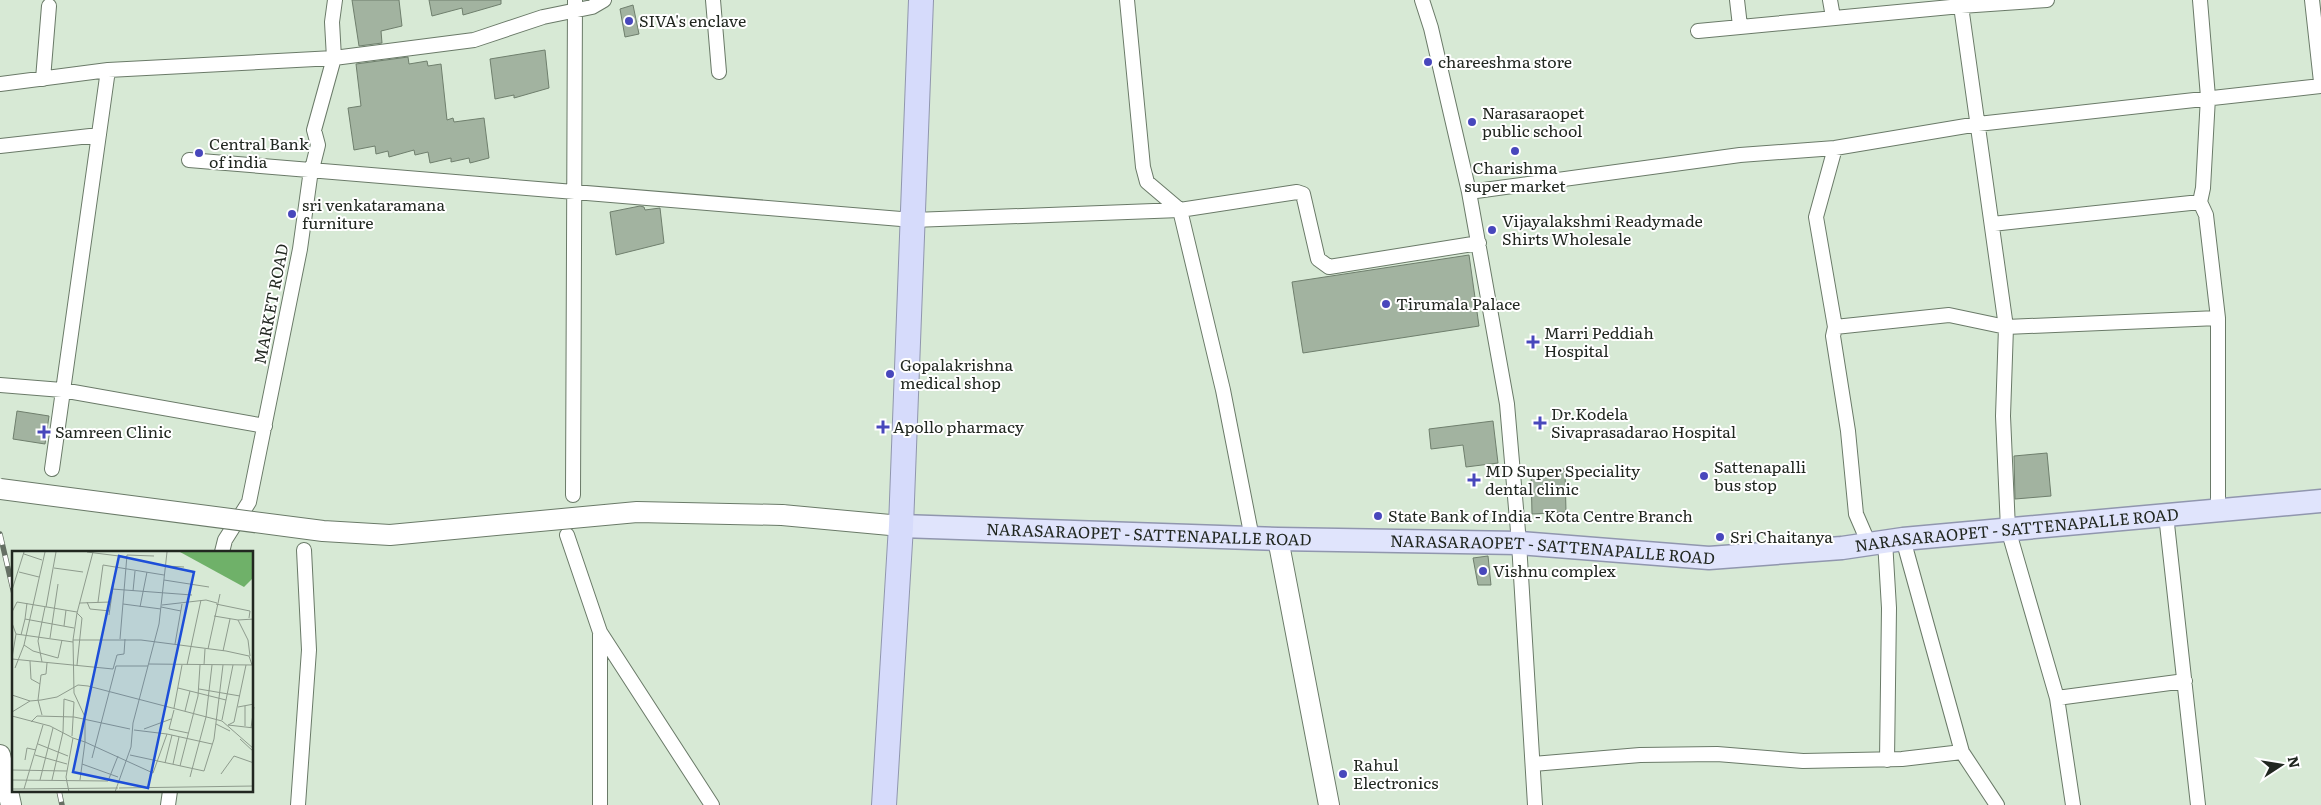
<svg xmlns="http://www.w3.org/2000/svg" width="2321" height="805" font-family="Literata,serif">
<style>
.building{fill:#a2b3a0;stroke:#6f7f6d}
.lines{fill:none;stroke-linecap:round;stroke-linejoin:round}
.minor-casing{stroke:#6a7a68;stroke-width:16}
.secondary-casing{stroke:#6a7a68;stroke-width:22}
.primary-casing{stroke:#9096ae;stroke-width:25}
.trunk-casing{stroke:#9096ae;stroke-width:26}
.minor{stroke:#fff;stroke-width:14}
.secondary{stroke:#fff;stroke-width:20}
.primary{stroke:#e0e4fc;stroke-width:22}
.trunk{stroke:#d6dbfb;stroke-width:24}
.rail-casing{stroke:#657064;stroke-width:5.5}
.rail{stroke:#fff;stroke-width:4;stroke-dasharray:11;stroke-linecap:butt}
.secondary-bridge-casing{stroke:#6a7a68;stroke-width:22;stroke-linecap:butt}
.secondary-bridge{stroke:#fff;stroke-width:20}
.poi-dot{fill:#4847bc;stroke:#fff;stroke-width:2}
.labels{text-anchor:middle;stroke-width:4;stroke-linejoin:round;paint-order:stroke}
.poi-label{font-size:16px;fill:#212720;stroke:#fff;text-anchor:start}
.street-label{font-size:16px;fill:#212720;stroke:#fff}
.inset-road{fill:none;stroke:#8e9b8d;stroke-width:1}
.view{fill:#1d4ed8;fill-opacity:0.15;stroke:#1d4ed8;stroke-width:2.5}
.inset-edge{fill:none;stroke:#212720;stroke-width:2.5}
</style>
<rect width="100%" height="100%" fill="#d7e9d5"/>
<path class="building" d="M352,0H399L402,26L381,31L382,43L359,46Z
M429,0H501V4L463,15L462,8L432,16Z
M633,5L639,34L625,37L620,9Z
M545,50L549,88L514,98V95L495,99L490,59Z
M408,57L409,64L427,61L428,66L441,64L447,120L453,118L454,122L484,118L489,158L470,163L469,158L451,162V158L430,163L428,152L415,155L414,150L389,157L388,151L376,154L375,146L354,150L348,108L361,106L356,64Z
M640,206L644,207L645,210L660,208L664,243L616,255L610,212Z
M1469,255L1479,326L1303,353L1292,282Z
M17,411L49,416L45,444L13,439Z
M1493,421L1498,463L1466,467L1463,445L1431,449L1429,429Z
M2047,453L2051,496L2015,499L2014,456Z
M1565,469L1566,512L1532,514L1531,470Z
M1488,556L1491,585H1478L1473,558Z"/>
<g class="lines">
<defs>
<path id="minor" d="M335,0L332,22L334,58L474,40L543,17L592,7L604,0
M713,0L719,72
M1127,0L1143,167L1147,182L1180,210L1297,192L1303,194L1318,259L1329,267L1479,243
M1422,0L1431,28L1469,192L1507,404L1519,543L1535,805
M1737,0L1740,26
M1830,0L1833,17
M2200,0L2208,97L2203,188L2200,202L2206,215L2218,318V510
M2312,0L2321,82
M1961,6L2006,327L2003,416L2008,529L2057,698L2073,805
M1698,31L1961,6L2047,0
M43,79L49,6
M0,84L108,70L334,58L314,130L318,145L310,177L300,249L249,502L225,540L222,552
M0,146L99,135
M1835,148L1816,217L1835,327L1833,336L1848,431L1856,514L1869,544
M189,160L913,220L1180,210L1223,390L1252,538
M1469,192L1740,155L1835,148L1978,124L2321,86
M1992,224L2200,202
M1835,327L1949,315L2006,327L2218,318
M0,385L62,390L265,426
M52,469L108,70
M573,495L575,0
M2166,515L2198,805
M567,535L600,632V805
M1903,539L1962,752L1997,805
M1885,541L1889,608L1887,760
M600,632L712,805
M2057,698L2185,681
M1533,764L1640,755L1717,754L1803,761L1902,759L1962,752
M168,805L170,791
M298,805L309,650L304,550"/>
<path id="secondary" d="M782,515L901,526
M1278,539L1329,805
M0,755L11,805"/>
<g id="primary">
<path id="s1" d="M901,526L1278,539L1519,543L1709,558L1842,548L1903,539L2321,501"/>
</g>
<path id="trunk" d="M884,805L901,526L921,0"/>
</defs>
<use href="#minor" class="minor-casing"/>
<use href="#secondary" class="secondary-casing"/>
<use href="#primary" class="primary-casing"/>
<use href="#trunk" class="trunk-casing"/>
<use href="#minor" class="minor"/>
<use href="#secondary" class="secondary"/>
<use href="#primary" class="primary"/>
<use href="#trunk" class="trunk"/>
<defs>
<path id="rail" d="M0,534L14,594
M59,791L62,805"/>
</defs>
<use href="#rail" class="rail-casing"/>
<use href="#rail" class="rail"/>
<defs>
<path id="secondary-bridge" d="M0,489L323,531L390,535L637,512L782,515"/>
</defs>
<use href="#secondary-bridge" class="secondary-bridge-casing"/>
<use href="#secondary-bridge" class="secondary-bridge"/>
</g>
<g class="poi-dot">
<circle cx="629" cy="21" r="5"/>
<circle cx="1428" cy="62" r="5"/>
<circle cx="1472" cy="122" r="5"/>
<circle cx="1515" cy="151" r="5"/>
<circle cx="199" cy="153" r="5"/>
<circle cx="292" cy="214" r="5"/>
<circle cx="1492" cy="230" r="5"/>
<circle cx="1386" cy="304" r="5"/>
<path d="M1530.5 334.5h5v5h5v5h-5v5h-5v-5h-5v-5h5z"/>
<circle cx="890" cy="374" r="5"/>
<path d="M1537.5 415.5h5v5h5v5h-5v5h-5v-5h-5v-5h5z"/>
<path d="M880.5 419.5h5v5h5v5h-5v5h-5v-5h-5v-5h5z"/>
<path d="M41.5 424.5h5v5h5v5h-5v5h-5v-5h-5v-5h5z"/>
<circle cx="1704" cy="476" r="5"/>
<path d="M1471.5 472.5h5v5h5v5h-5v5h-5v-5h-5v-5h5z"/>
<circle cx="1378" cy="516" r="5"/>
<circle cx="1720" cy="537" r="5"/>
<circle cx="1483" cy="571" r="5"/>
<circle cx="1343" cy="774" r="5"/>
</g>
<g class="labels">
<g class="poi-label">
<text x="639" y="27">SIVA's enclave</text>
<text x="1438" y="68">chareeshma store</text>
<text x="1482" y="119">Narasaraopet<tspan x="1482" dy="18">public school</tspan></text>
<text x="209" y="150">Central Bank<tspan x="209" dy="18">of india</tspan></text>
<text x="1515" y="174" text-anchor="middle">Charishma<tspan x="1515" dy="18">super market</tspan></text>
<text x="302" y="211">sri venkataramana<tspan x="302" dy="18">furniture</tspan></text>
<text x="1502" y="227">Vijayalakshmi Readymade<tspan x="1502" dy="18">Shirts Wholesale</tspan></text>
<text x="1396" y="310">Tirumala Palace</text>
<text x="1544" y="339">Marri Peddiah<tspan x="1544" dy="18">Hospital</tspan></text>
<text x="900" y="371">Gopalakrishna<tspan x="900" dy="18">medical shop</tspan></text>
<text x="1551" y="420">Dr.Kodela<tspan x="1551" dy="18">Sivaprasadarao Hospital</tspan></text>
<text x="893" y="433">Apollo pharmacy</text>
<text x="55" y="438">Samreen Clinic</text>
<text x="1714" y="473">Sattenapalli<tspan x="1714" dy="18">bus stop</tspan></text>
<text x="1485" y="477">MD Super Speciality<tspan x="1485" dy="18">dental clinic</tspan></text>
<text x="1388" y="522">State Bank of India - Kota Centre Branch</text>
<text x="1730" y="543">Sri Chaitanya</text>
<text x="1493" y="577">Vishnu complex</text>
<text x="1353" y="771">Rahul<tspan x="1353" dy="18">Electronics</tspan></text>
</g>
<g class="street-label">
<text transform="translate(271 304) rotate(-79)" y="6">MARKET ROAD</text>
<text dy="6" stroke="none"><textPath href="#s1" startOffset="1118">NARASARAOPET - SATTENAPALLE ROAD</textPath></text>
<text dy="6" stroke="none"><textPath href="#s1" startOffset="248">NARASARAOPET - SATTENAPALLE ROAD</textPath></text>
<text dy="6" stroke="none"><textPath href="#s1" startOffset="652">NARASARAOPET - SATTENAPALLE ROAD</textPath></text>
</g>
</g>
<g transform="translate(12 551)">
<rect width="241" height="241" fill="#d7e9d5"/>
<path d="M168,1H241V27L232,36Z" fill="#6fb169"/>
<path class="inset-road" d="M75,1L115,6M12,3L30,9M154,15L172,16M42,17L71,21M7,21L27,26M152,29L197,36M100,38L180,44M0,39L12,1M121,40L123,20M75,51L78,58L98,60M86,51L91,14L152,24M68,52L99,51M111,53L149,58M204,53L238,60L237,67M150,54L194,49L205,52M34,56L44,1M128,56L135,21M149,56L169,60M0,61L5,51L65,61M97,64L103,22M202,65L226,69L242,68M13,68L15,52M226,69L236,89L238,105M0,72L4,83L0,107M52,75L54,59M4,83L61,91M9,84L13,68L62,77M38,87L46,33M108,88L115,4L142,5M61,89H129L214,100L237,105L240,114M163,93L170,53M12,94L21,100L46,107L50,89M196,98L208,43M211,100L218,68M0,108L101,118L105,104L112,103L113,88M18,110L19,128L28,133M30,111L26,90L33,56M137,113L242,114M65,114L70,67L65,62M175,114L189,49M192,114L193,98M234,114L222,171L216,174L242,177M3,117L12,94L33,1M166,137L214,149M187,138L228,145M0,144L18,150L29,149L45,146L66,134L76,135L210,170L242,198M233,155V175M226,156L242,153M162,157L170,114M162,159L157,178L176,182M173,160L178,140M0,161L18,150M30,164L26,149L29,124L34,123L35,112M0,165L38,175L61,187L54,226L57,241M210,169L221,114M19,171L25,165L62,166L118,178M204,173L218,180M239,177L242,156M132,178L159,168M155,183L200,193M60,185L62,151M61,187L73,191V166L62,142L61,89L65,62L81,1M228,188L242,201M26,193L56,205M23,204L55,213M118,204L192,220L202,188L211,114M80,207L104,115H136M13,209L15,197L24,199M153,212L160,184M70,213L106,226M161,213L167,186M168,215L186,145L188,114M0,219L55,220M209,223L222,205L242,212M178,226L194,166L200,114M0,229L96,230L106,205M28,229L41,177M40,229L51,181L52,148L62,151M68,229L73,191L141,222L155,183L122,179M107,237L242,235M0,238L106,237M12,238L31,174M103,241L119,196L121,172L147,73L155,1"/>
<path class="view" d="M107,5L182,21L136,237L61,221Z"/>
<rect width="241" height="241" class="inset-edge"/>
</g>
<g transform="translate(2281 765) rotate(78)" stroke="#ffffff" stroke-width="4" paint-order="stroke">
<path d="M0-4L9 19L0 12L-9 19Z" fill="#212720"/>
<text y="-8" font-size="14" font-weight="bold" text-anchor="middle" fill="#212720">N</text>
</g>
</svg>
